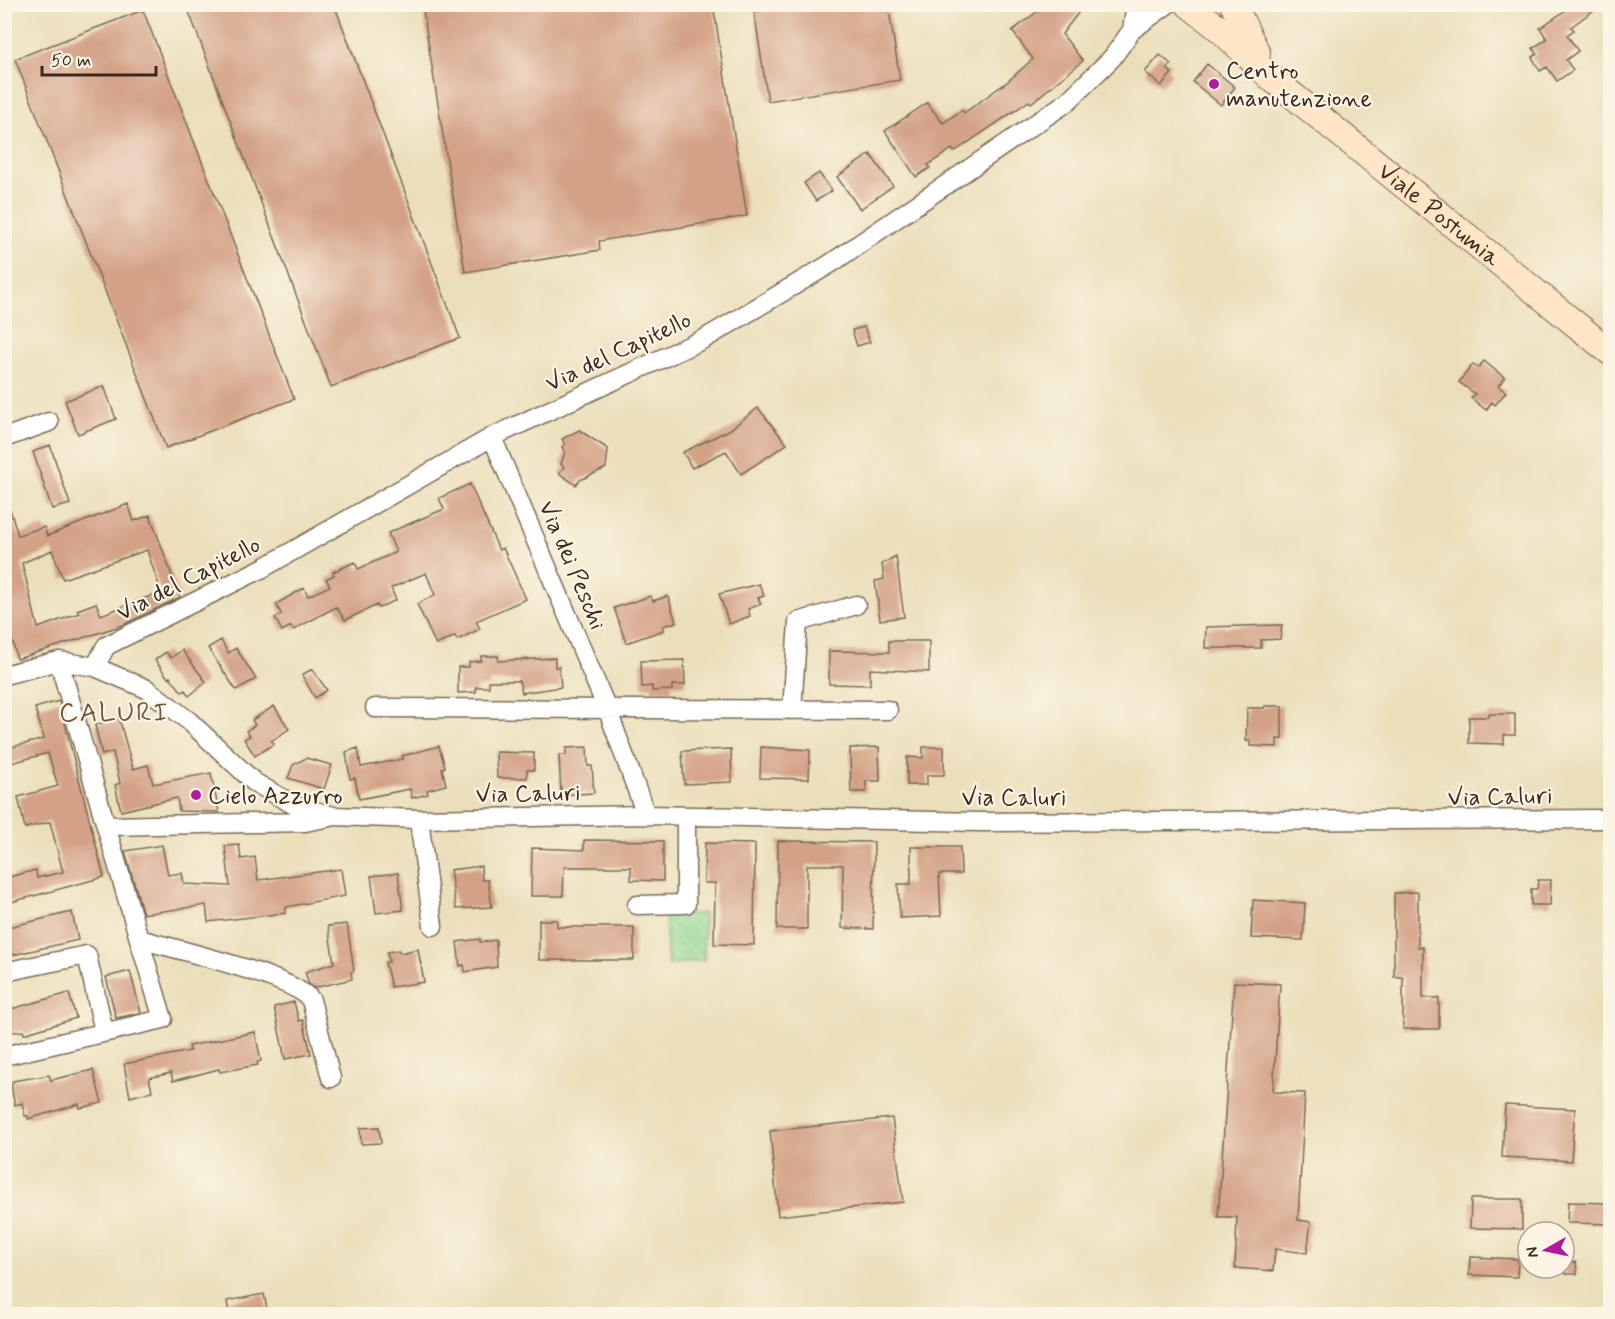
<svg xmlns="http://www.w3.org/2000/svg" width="1615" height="1319" font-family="Mynerve,sans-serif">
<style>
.park{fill:url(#park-dots);stroke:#668158;stroke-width:1.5}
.building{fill:#d3a186;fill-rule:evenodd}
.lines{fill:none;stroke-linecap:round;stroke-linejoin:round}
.minor-casing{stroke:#796955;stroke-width:21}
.secondary-casing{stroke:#796955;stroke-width:28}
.minor{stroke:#fff;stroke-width:18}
.secondary{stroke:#fde5c5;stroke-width:26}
.poi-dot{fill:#b5179e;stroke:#fcf5e5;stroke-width:2}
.labels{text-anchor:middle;stroke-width:4.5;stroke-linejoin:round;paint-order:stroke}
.poi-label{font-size:24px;fill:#3b2a1e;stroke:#fcf5e5;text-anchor:start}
.street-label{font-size:24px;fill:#3b2a1e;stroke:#fcf5e5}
.quarter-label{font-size:27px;letter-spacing:1.5px;fill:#705442;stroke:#fcf5e5}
</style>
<defs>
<pattern id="park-dots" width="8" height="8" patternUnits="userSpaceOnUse" patternTransform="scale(1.5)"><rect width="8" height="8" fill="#92d892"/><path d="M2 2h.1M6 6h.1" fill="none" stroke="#7fba7d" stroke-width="1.8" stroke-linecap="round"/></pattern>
</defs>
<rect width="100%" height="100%" fill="#fcf5e5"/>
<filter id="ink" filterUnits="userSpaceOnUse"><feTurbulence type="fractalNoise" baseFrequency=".0167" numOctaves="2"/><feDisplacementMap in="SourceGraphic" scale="12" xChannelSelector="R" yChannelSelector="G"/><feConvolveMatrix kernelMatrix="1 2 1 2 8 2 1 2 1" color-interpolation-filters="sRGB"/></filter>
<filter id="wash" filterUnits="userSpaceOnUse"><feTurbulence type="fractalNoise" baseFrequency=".008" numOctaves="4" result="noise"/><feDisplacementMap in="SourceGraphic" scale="24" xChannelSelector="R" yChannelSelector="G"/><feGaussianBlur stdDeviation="1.35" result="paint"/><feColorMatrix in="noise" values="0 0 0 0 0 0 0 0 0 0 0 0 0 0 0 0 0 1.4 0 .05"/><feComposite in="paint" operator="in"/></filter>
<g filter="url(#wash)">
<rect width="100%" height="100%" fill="#ebdfbb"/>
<path class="park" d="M704,913V960L668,965L665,916Z"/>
<g id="blocks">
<path class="building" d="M186,4H334L460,338L331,387Z
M422,4H713L747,216L599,241L600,250L465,272Z
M753,4H888L900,80L768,101Z
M1030,4H1085L1062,34L1083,61L1031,103L1029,101L954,152L952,149L928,165L930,168L916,177L885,131L927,103L943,123L962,110L964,113L1007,82L1033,59L1012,31L1038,11Z
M1575,4H1602L1571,27L1574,30L1567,35L1578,51L1566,60L1573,70L1557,81L1547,67L1540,71L1532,57L1537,54L1533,48L1547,39L1540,28Z
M143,10L294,399L166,448L15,59Z
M1160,55L1171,64L1167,69L1172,73L1161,86L1145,72Z
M1207,64L1235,87L1221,105L1193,82Z
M870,154L893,186L860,209L837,177Z
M819,173L832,191L816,201L804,183Z
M864,327L870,342L857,346L852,330Z
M1484,361L1505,378L1498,386L1506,392L1495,405L1492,402L1486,410L1471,398L1475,394L1459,382L1473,364L1478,368Z
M104,386L116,419L78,434L65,401Z
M758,408L787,444L741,474L726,451L692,468L683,452L729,430Z
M579,430L608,449L606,468L580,480L576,485L559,473L564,467L561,464L565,452L562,447L565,444L562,439Z
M50,445L70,504L52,509L33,452Z
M470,484L499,550L503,548L526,599L476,621L480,629L457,640L455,636L436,645L417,604L435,595L426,573L391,588L396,600L379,608L377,605L345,620L336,607L293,630L291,626L282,631L275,618L281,614L276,604L304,588L308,596L330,586L326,579L334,575L333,572L355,562L358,569L396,552L388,533L444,509L439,498Z
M4,500H7L18,535L44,527L47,536L128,504L134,521L150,515L180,597L123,625L17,659L4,609ZM52,550L63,579L147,550L161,592L101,615L96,603L77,610L79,613L38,628L22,563Z
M896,556L904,617L880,620L875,581L884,579L882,564Z
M759,584L764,596L758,598L761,604L748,609L750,616L729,624L719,594Z
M651,596L653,601L668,596L676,622L663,626L664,630L626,643L614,608Z
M1282,625L1280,639L1261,640V648H1205L1206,627Z
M221,640L228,653L236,648L256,679L236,690L208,648Z
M889,641H929V672L870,669V685L829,684V651L889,652Z
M182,650L206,682L189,696L185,690L182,692L170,677L168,678L155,660L166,652L171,658Z
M481,656H498V661L555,658V667H559L561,687L522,693L519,681H489V687H476V692L458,693V667H469V662L481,661Z
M684,660L685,685H672V690L652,691V686L642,687L641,661Z
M312,669L327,690L315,698L302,675Z
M59,701L104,877L4,904V887L7,886L5,878L36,870L37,878L63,872L50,822L25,828L18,797L58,786L48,753L4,765V749L44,739L35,708Z
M274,706L289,729L271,741L274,744L255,756L244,739L250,736L246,731L255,725L252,720Z
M1265,706H1282V739H1277V747L1250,746V741H1246L1247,708H1264Z
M1489,714H1515V735H1504V744L1469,743V717H1489Z
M119,718L133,769L148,765L153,784L211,773L219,812L179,811L177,798L121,811L115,785L120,783L113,752L102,755L95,725Z
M439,746L445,767L442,768L446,785L427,790L428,794L412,798L410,789L359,799L355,778L350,779L346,752L358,748L361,767L403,759L402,756Z
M587,747L588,766H592L594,793L561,795L559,755H566V748Z
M761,747L810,750L809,779L760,778Z
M879,747L880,781H866V792H851L850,748Z
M923,747H944V775H927V785H907V757L923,758Z
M731,749L732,782L684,784L682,751Z
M496,752L534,753V770H527V778H497Z
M306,758L332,765L324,789L288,778L293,765Z
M584,840L663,841V881L631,880V867H564L563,896H531L532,848L584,850Z
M778,841L874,842L873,929L842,928L843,865H807V929H777Z
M705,843L755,844L754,945L714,944L715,883H704Z
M162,845L168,875L182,873L184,884L230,886L225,846L239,845L241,859L255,857L258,880L341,869L345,896L286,907V913L208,922L206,905L143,914L125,851Z
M911,847H960L961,874H939L941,916L900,918L898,884H911Z
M481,866L482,880H488L492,907L456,909L450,870Z
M398,873L403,910L376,913L371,876Z
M1538,880H1551L1550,905H1531V889H1537Z
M1418,892V947H1423V998H1439V1029H1403V977H1394V893Z
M1253,900L1305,903L1303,940L1251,938Z
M72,912L78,940L4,957V928Z
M539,920H557V927H634V960H539Z
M347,924L354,971L351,972L352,979L314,988L309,984L305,972L334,963L328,926Z
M480,939V942L496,940L497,967L465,972L464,965L460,966L457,942Z
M418,949L424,982L391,987L385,962H389L387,952L399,950L400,953Z
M130,971L141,1013L116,1018L106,977Z
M1234,982L1280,984L1273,1092L1305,1093L1298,1220L1311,1222L1307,1253L1275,1249L1273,1271L1235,1268L1237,1217H1218Z
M69,993L76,1018L24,1034L23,1031L4,1033V1011Z
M294,1002L299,1021L303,1020L311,1054L285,1059L274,1007Z
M255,1032L261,1061L257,1062L258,1065L220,1072L219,1069L173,1081L171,1073L149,1078L152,1091L130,1097L124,1064L190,1051L189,1046Z
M93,1070L102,1103L80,1108L79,1104L28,1119V1116H25L22,1103L15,1105L11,1086L13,1081L49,1075L51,1080Z
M1505,1105L1575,1109L1571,1161L1502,1157Z
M892,1118L903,1202L778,1216L770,1131Z
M379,1127L381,1143L361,1144L360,1128Z
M1471,1199H1522V1229L1470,1228Z
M1568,1202L1611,1203V1224L1567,1223Z
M1470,1257L1518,1259L1517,1277L1469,1275Z
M1576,1262L1577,1274H1565L1564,1263Z
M264,1294L268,1314H229L227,1301Z"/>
</g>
</g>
<g filter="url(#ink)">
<use href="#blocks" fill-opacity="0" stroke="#796955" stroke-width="1.5"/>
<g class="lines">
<defs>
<path id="minor" d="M1132,30L1136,4
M492,437L608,711L646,815
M4,438L49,422
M59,661L106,826L305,822L331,817
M95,667L106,646L263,568L492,437L704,339L830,264L1067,102L1112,58L1132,30L1168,4
M4,675L59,661L95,667L147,689L189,721L254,782L294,805L333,816L419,819L646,815L981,822L1610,819
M375,708L888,710
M792,710L798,622L856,605
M419,819L433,926
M106,826L139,939C172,948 295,977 311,1000L331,1078
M637,905L686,904V816
M4,972L87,955L104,1032
M4,1056L163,1019L139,939"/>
<g id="secondary">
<path id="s1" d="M1188,4L1222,31L1270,77L1610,352"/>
<path d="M1233,4L1257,53"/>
</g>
</defs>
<use href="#minor" class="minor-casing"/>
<use href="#secondary" class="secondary-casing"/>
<use href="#minor" class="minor"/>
<use href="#secondary" class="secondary"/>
</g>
</g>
<g class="poi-dot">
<circle cx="1214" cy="84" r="6"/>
<circle cx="196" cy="795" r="6"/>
</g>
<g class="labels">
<g class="poi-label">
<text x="1226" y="78">Centro<tspan x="1226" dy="28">manutenzione</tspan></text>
<text x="208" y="803">Cielo Azzurro</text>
</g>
<g class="street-label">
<text dy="8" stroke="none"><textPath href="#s1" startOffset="328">Viale Postumia</textPath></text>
<text transform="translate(618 351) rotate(-25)" y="8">Via del Capitello</text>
<text transform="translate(573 565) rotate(67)" y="8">Via dei Peschi</text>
<text transform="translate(188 578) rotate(-27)" y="8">Via del Capitello</text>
<text transform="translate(528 793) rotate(-1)" y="8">Via Caluri</text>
<text transform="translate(1500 796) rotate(-1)" y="8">Via Caluri</text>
<text x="1014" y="805">Via Caluri</text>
</g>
<g class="quarter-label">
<text x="114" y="721">CALURI</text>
</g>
</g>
<rect width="1615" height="1319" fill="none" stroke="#fcf5e5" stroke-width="24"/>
<g transform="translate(1546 1250) rotate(261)"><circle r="28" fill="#fcf5e5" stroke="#afa495" stroke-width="1.5"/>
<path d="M0-4.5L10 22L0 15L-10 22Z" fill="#b5179e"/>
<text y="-9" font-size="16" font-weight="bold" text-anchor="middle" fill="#3b2a1e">N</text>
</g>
<path d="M42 66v9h114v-9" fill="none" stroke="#3b2a1e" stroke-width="3"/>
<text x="51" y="66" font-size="18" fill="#3b2a1e" stroke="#fcf5e5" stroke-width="4.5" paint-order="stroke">50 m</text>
</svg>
